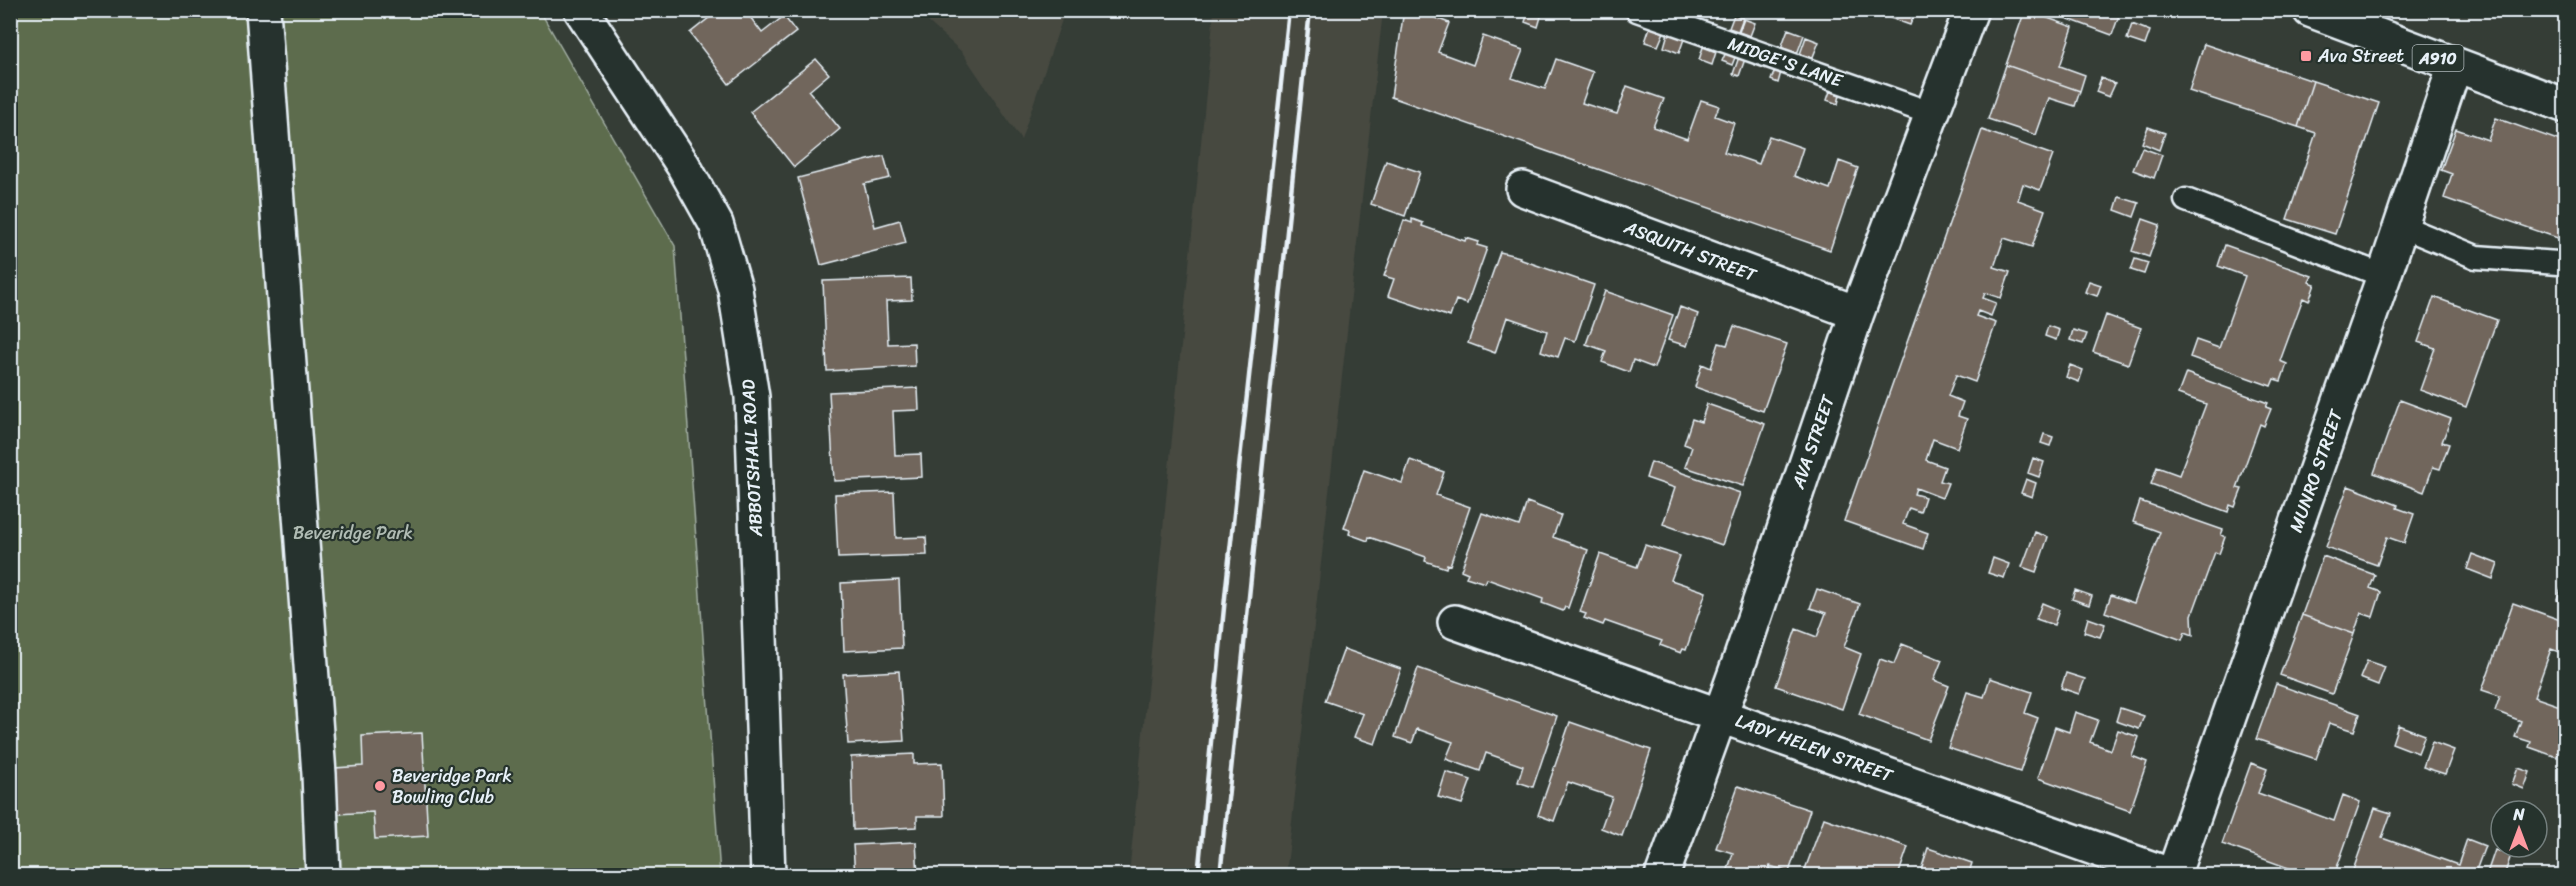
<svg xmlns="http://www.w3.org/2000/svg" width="2576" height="886" font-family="Sriracha,sans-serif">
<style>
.built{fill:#474941}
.green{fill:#5d6c4e;stroke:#a2aea3;stroke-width:1.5}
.building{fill:#71665b;stroke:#e8f1f8;stroke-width:1.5}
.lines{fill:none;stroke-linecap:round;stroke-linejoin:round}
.lane-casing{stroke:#e8f1f8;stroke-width:27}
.street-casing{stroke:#e8f1f8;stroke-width:38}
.secondary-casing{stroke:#e8f1f8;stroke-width:38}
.primary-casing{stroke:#e8f1f8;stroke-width:38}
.lane{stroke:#26332d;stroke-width:22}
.street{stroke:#26332d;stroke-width:33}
.secondary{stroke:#26332d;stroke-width:33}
.primary{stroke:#26332d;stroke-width:33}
.rail{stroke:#e8f1f8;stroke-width:4.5}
.poi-dot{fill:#ff9aa2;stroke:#26332d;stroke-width:2}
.labels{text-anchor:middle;stroke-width:4.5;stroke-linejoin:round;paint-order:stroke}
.shield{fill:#26332d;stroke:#aeb8bb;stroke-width:1.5}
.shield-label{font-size:16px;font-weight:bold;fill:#e8f1f8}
.poi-label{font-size:18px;fill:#e8f1f8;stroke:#26332d;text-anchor:start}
.street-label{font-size:18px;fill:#e8f1f8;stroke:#26332d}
.park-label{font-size:18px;fill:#b0bcb4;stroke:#26332d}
</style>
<rect width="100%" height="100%" fill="#353d36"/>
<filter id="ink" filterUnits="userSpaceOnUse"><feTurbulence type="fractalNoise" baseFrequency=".0167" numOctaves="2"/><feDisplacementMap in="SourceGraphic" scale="12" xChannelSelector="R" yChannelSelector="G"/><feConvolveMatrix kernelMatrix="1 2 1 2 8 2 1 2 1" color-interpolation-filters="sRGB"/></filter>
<g filter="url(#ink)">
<path class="built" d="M916,11H1065L1021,140L962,52Z
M1214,11H1383L1286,875H1129Z"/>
<path class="green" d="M10,11H540L675,246L720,875H11Z"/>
<path class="building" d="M719,10H745L762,33L784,16L796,32L729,84L690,33Z
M1404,10H1415L1449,23L1438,52L1473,65L1483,36L1523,50L1512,78L1545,89L1556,59L1593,72L1582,103L1617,114L1627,86L1664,99L1653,127L1687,139L1701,100L1719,106L1715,116L1734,123L1724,152L1759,164L1769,136L1803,148L1794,176L1830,189L1839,161L1858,168L1830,250L1391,97Z
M1529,10H1543L1538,27L1525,22Z
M1868,10H1916L1910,25Z
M2025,10L2073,27L2060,66L2085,75L2080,91L2006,65Z
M2044,10H2121L2112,35Z
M1734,15L1743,18L1738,31L1729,28Z
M1744,19L1755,23L1750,36L1739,32Z
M2132,24L2150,31L2145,45L2127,39Z
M1650,27L1664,32L1658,46L1645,42Z
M1788,29L1804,35L1797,54L1781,48Z
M1668,33L1684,39L1679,53L1664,47Z
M1806,37L1819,42L1812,59L1800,54Z
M2204,44L2313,81L2298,127L2189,91Z
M1703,47L1716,52L1712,65L1699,60Z
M1726,52L1736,55L1732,65L1722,61Z
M1739,57L1745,59L1739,76L1733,74Z
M816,59L829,74L809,91L840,129L794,167L750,112Z
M2006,65L2080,91L2075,106L2049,98L2036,135L1988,119Z
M1775,70L1781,72L1778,83L1771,80Z
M2101,78L2115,84L2109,97L2096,92Z
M2313,81L2379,103L2335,234L2287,219L2316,133L2298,127Z
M1830,91L1840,95L1838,104L1827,100Z
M2496,118L2566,143V241L2444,198L2452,174L2441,170L2456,129L2488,140Z
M2148,127L2165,133L2159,150L2142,143Z
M1982,130L2053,155L2040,190L2023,184L2018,200L2045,210L2032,247L2004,238L1994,267L2010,272L2001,298L1985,293L1983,298L1996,303L1991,316L1978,311L1976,316L1996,323L1975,382L1956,375L1948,396L1963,402L1958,416L1967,419L1957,448L1933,439L1926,460L1945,467L1940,481L1948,483L1942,498L1916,488L1914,494L1925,497L1920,512L1909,508L1903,524L1928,533L1923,549L1844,521Z
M2142,148L2162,155L2154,178L2133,170Z
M884,156L890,178L864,184L875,227L900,220L906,243L821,265L798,178Z
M1386,161L1420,172L1405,216L1371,204Z
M2119,197L2139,203L2134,217L2115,210Z
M1412,219L1423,223L1422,226L1465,241L1466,238L1479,242L1477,245L1487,248L1467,304L1456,300L1450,317L1388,296L1394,279L1384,276L1404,220L1412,223Z
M2143,219L2160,225L2149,257L2132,251Z
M2225,245L2312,276L2309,282L2315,284L2309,301L2303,298L2280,361L2287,364L2281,381L2274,379L2271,386L2190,357L2196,340L2219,348L2245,276L2218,266Z
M1500,252L1520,257L1519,259L1594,285L1575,341L1565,338L1558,357L1541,351L1547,331L1507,317L1495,353L1468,343Z
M2135,259L2148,263L2144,274L2131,270Z
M911,278L912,300L886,301L888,344L914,343L915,366L827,371L823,281Z
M2089,281L2101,285L2097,296L2085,292Z
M1605,291L1673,315L1654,368L1633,360L1629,372L1602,362L1606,351L1586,344Z
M2434,297L2497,320L2466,407L2420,390L2435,348L2418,342Z
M1680,307L1698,314L1687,346L1668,340Z
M2106,315L2141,328L2128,364L2093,352Z
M1734,326L1787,344L1763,411L1695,387L1702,364L1711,368L1719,343L1727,345Z
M2048,326L2059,330L2056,340L2045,336Z
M2073,330L2087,334L2083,344L2070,340Z
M2070,365L2083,370L2079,382L2066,377Z
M2186,373L2268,403L2266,407L2271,409L2264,426L2260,424L2237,488L2242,489L2235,507L2230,505L2228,512L2151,484L2157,467L2179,475L2206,404L2178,394Z
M918,388L919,410L893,411L895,455L921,454L922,477L834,481L829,392Z
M2400,400L2451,419L2442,442L2449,444L2440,469L2433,467L2424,492L2374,473Z
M1707,404L1765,424L1743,486L1685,467L1692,447L1684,444L1692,419L1701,422Z
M2044,434L2053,437L2050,446L2041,443Z
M2033,458L2044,462L2039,477L2028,473Z
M1410,460L1444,472L1436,495L1470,507L1450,565L1447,564L1446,568L1425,561L1426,557L1369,537L1368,541L1349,534L1350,530L1344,528L1364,470L1402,483Z
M1651,462L1740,493L1722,545L1663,524L1675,488L1646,478Z
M2026,479L2036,483L2032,497L2021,493Z
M2348,486L2398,505L2397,508L2414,514L2404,543L2387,537L2377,565L2326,547Z
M894,492L896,538L926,537L927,555L838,558L835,494Z
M2140,501L2223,530L2221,535L2225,537L2219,554L2215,552L2192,615L2193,635L2185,632L2182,640L2105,612L2111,595L2134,603L2160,532L2133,522Z
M1527,502L1561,515L1553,537L1588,550L1568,608L1565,607L1563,611L1542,603L1543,599L1487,579L1485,583L1466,577L1468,573L1461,570L1482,513L1519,526Z
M2035,532L2048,537L2036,572L2022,567Z
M1645,545L1680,556L1671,580L1706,592L1686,650L1683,649L1681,653L1660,645L1662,641L1605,621L1603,625L1584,618L1586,614L1580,612L1600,554L1637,567Z
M2472,554L2498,564L2493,579L2467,569Z
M2323,556L2375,575L2370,588L2381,592L2373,617L2361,613L2354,634L2302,615Z
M1993,558L2009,564L2004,578L1988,573Z
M2566,576V603L2557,600Z
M899,580L902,648L844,651L841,583Z
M1817,589L1860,604L1844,647L1861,654L1842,709L1776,686L1796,629L1817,637L1826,613L1810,608Z
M2075,590L2092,596L2089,605L2072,599Z
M2042,603L2059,610L2054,625L2036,619Z
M2513,603L2566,622V633L2559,652L2551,649L2534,697L2566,708V755L2558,753L2557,757L2529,747L2531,742L2515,737L2521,721L2495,711L2500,696L2482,690Z
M2302,615L2354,634L2332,694L2280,675Z
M2088,618L2105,624L2100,637L2084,632Z
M1902,644L1942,660L1934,680L1949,686L1928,740L1859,714L1880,659L1894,664Z
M1344,649L1401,669L1375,744L1354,737L1363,714L1325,701Z
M2367,661L2385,667L2378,685L2360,678Z
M1418,668L1557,716L1533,787L1518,782L1523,766L1486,753L1480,771L1446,759L1453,742L1417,729L1412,743L1395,737Z
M899,671L904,741L848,744L843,674Z
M2066,673L2085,679L2079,694L2061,688Z
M1990,678L2032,692L2025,713L2038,718L2020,772L1948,748L1967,692L1984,697Z
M2276,684L2360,714L2354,731L2329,723L2316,759L2256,739Z
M2120,708L2144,716L2139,729L2116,721Z
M2075,712L2098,720L2090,742L2111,750L2118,730L2139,737L2132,756L2147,762L2130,811L2038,778L2055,727L2069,732Z
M1570,722L1651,750L1622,836L1601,828L1612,797L1568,782L1554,821L1538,815Z
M2398,725L2425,735L2418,753L2392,743Z
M422,733L428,836L375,839L373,812L337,814L335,768L363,766L362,736Z
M2432,742L2454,750L2445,774L2423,767Z
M914,754V764L942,763L944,816H917V827L853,830L851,757Z
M2251,763L2267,769L2258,793L2334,821L2343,795L2360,802L2334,876H2311L2222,844Z
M2518,768L2530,772L2524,789L2512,784Z
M1446,772L1471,780L1462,804L1438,797Z
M1738,786L1810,810L1789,872L1770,866L1767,876H1726L1733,853L1716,848Z
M2375,808L2391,813L2382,838L2458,865L2467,839L2485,846L2474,876H2351Z
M1824,818L1908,847L1898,876H1814L1804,872Z
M916,842L918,876H855L853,845Z
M1928,848L1972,863L1968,876H1919Z
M2495,850L2511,855L2504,876H2486Z"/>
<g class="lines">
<defs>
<path id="lane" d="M1637,10L1933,114
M2186,200L2384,276
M2401,226L2476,257L2558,263"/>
<path id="street" d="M263,10L319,774L323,876
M1523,189L1857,313
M1455,622L2173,876
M1662,876L1741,657L1857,313L1971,10
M2173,876L2384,276L2455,65"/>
<path id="secondary" d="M581,10L683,165L716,224L735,289L752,397L768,876"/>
<path id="primary" d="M2310,10L2566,106"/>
</defs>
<use href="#lane" class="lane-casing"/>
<use href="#street" class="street-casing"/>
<use href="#secondary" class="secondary-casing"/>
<use href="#primary" class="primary-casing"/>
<use href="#lane" class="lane"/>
<use href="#street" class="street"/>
<use href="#secondary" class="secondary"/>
<use href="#primary" class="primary"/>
<path class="rail" d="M1198,876L1226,587L1289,10
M1220,876L1310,10"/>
</g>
</g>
<g class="poi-dot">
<rect x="2300" y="50" width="12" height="12" rx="3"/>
<circle cx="380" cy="786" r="6"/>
</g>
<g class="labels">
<rect class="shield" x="2412.5" y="45" width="51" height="26" rx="4.5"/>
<g class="shield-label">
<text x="2438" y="64">A910</text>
</g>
<g class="poi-label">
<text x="2318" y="62">Ava Street</text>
<text x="392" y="782">Beveridge Park<tspan x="392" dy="21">Bowling Club</tspan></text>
</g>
<g class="street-label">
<text transform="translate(1785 62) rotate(19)" y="6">MIDGE'S LANE</text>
<text transform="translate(1690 251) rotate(21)" y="6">ASQUITH STREET</text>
<text transform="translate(1813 442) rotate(-71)" y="6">AVA STREET</text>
<text transform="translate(752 458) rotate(-93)" y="6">ABBOTSHALL ROAD</text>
<text transform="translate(2316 471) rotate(-71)" y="6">MUNRO STREET</text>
<text transform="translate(1814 748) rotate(20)" y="6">LADY HELEN STREET</text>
</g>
<g class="park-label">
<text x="353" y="539">Beveridge Park</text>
</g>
</g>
<rect width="2576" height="886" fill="none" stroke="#26332d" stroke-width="36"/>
<rect x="18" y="18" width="2540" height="850" fill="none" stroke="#e8f1f8" stroke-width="2" filter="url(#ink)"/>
<g transform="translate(2519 829)"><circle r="28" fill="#26332d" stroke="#747f7e" stroke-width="1.5"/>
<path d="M0-4.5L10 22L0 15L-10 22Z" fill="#ff9aa2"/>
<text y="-9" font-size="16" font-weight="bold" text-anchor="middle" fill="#e8f1f8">N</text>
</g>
</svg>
